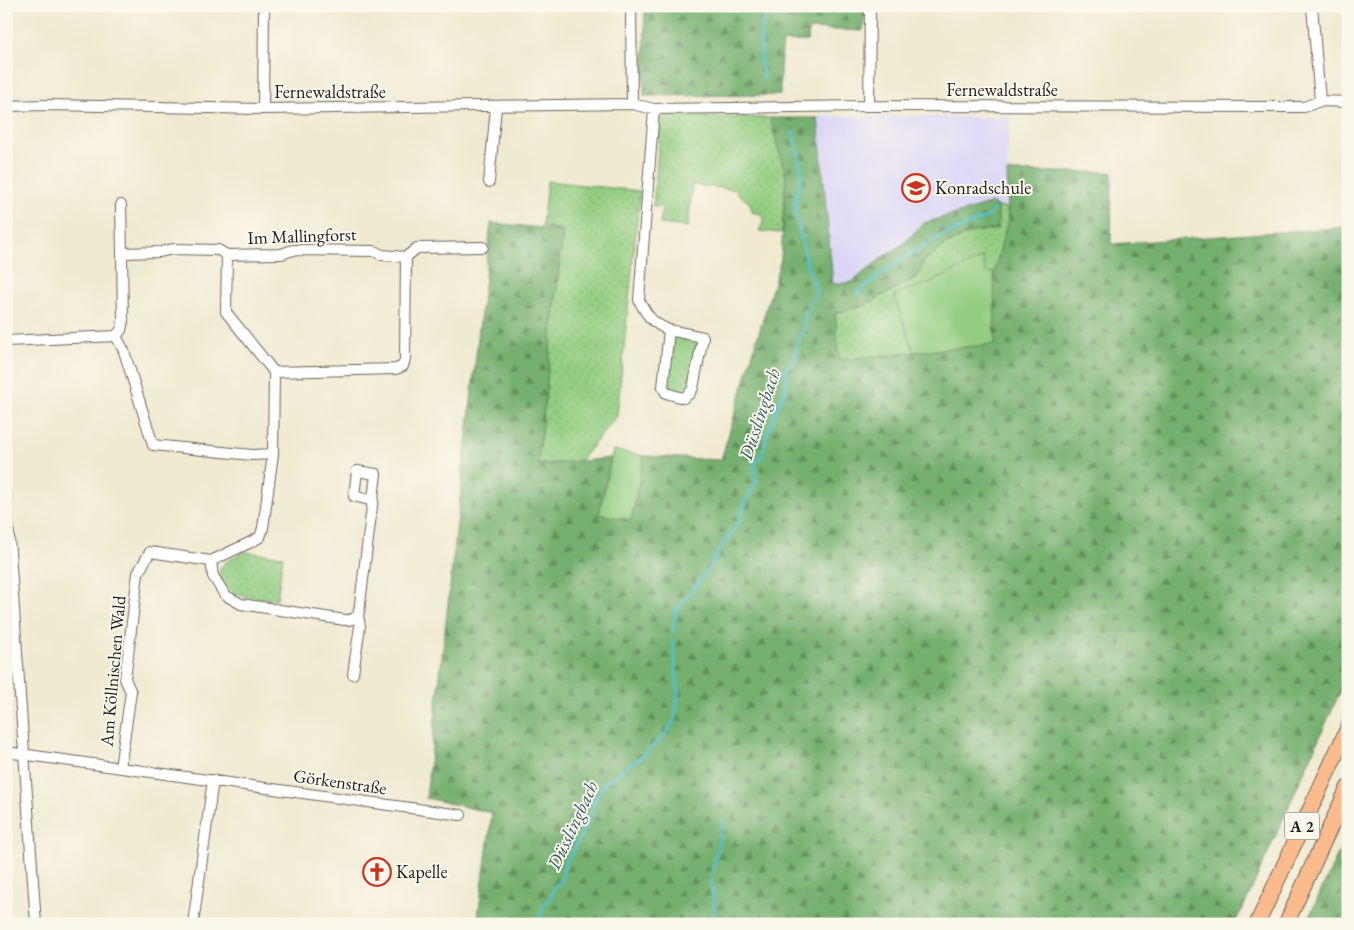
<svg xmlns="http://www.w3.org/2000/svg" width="1354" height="930" font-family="'EB Garamond',serif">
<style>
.built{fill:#dbd6f7}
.green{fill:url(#green-dots);stroke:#58744e}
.forest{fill:url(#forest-firs);stroke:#496646}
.pitch{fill:#93cd81;stroke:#58744e}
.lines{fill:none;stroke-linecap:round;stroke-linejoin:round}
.stream{stroke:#53c1c7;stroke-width:3}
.minor-casing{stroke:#66645b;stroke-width:12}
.highway-casing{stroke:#66645b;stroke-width:17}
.minor{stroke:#fff;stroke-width:10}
.highway{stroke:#fbbb8d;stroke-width:15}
.labels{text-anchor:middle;stroke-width:4;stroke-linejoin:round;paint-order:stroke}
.shield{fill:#fbf7ec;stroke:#5f5e5a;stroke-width:1}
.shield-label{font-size:16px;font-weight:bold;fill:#1c1c1c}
.street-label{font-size:18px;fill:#1c1c1c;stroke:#fbf7ec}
.poi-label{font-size:18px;fill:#1c1c1c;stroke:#fbf7ec;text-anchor:start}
.water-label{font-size:19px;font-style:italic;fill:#325e60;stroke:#fbf7ec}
</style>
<defs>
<pattern id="green-dots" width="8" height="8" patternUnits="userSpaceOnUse" patternTransform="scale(1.25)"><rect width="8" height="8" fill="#93cd81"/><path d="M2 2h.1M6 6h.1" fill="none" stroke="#7eaf6f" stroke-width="1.8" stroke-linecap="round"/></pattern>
<pattern id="forest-firs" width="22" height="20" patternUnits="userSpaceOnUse" patternTransform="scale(1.25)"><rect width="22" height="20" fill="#76b06f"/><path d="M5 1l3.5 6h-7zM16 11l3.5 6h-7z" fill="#608e5a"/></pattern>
</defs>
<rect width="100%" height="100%" fill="#fbf7ec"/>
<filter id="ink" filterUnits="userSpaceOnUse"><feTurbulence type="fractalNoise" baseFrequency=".02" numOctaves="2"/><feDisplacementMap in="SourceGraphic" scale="10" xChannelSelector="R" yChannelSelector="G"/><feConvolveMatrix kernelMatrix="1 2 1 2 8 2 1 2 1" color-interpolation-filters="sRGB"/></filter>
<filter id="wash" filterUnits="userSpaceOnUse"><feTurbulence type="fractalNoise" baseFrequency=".0096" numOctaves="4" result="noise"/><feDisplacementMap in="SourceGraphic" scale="20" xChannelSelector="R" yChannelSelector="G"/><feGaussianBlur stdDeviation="1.12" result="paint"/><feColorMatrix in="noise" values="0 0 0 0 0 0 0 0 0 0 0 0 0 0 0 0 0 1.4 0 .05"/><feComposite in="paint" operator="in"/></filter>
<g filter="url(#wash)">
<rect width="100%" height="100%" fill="#f0ead0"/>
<path class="built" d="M820,116L1009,117L1007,208L998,207L992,203L924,223L902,245L884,256L852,283L833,284L818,118Z"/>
<path class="green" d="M664,116L770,118L786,176L782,233L759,231L764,221L760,213H753L750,204L733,189L692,185L688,227L660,224L662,207L653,206L661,118Z
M547,181L640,191L617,416L580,461L537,465L563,230L542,226Z
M998,207L1007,208L1008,220L994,273H985L983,258L934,281L894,295L914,352L839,360L835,313L864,306L917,276L925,260L948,243L973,232L997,229Z
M673,335L694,338L697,346L689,386L682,393L669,390L666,382Z
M244,552L283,556L277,599C265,598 253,598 241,596C234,594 230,589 225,584C209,568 230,559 244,552Z"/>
<path class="forest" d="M645,6H865L863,31L810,29L807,41L783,42L780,66V95L644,96Z
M770,118H818L833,284L852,282L884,256L902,245L924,223L993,203L998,207V229L973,232L948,243L925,260L917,276L864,306L835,313L839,360L995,344L994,273L1008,220L1007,172H1112L1111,244L1348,227V674L1245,904L1234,924L1221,922L1220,924H477L492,813L426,798L491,223L563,230L538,465L611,458L599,513L630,520L644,456L721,460L781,259L786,176Z
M1348,834V924H1306L1344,841Z"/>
<path class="pitch" d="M983,257L985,272L994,273L995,344L914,352L894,295L934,281Z
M613,450L644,456L631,520L599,514Z"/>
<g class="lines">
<path class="stream" d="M764,78C758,53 760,31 767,6
M857,293C881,274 908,253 936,239C953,230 972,224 989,216L994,209
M673,632L676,611L713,563L718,551L738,525L747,498L757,481L754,465L762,455L767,433L786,387L785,370L795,360L798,338L804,331V321L809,304L818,293L808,269L794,205L802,173L793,132
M536,924L542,916V907L551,898L553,890L562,879L564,866L583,832L598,794L607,781L646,753L666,733L675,719L678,692L673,640
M713,924L714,907L711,878L723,820"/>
</g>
</g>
<g filter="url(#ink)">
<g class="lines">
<defs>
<path id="minor" d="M631,6L632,104
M1312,6L1320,101
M6,106L46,105L263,109L632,104L654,109L869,106L1304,107L1320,101L1348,102
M869,106L870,6
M263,109L264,6
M654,109L639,300C647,316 652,323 669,330L663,387L666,393L683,398L689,394L693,388L703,337L669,330
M489,182L496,107
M121,205L122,253
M227,255L281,254L293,250L374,251L382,255L406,257L405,359L403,366L396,369L274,372
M406,257L417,248L483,247
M6,341L116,336L121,330L123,321L122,253L160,252L173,249L218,250L227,255L226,312L274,372L273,454L252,455L153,445L124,351L116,336
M6,495L36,924
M211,561L253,541L260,537L263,528L273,454
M353,674L360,626L358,616
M6,752L461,815
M120,768L131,692L125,679L138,573L150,552L211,561L213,576L225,595L241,604L345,620C352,620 356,619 359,612L376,474L357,471L354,496L373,501
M193,924L213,780"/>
<path id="highway" d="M1257,924L1348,728
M1286,924L1348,788"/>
</defs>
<use href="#minor" class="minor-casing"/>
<use href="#highway" class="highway-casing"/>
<use href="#minor" class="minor"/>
<use href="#highway" class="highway"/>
</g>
</g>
<defs>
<symbol id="school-ring" viewBox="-11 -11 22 22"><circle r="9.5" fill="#fbf7ec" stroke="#c8321e" stroke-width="1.5"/><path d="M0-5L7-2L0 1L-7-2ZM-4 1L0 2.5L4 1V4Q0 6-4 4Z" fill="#c8321e"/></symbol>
<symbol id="church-ring" viewBox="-11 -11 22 22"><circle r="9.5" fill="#fbf7ec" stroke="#c8321e" stroke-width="1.5"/><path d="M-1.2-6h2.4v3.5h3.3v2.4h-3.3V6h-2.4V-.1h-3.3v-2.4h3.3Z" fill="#c8321e"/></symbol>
</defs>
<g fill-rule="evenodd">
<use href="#school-ring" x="900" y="172" width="32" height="32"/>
<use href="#church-ring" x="361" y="856" width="32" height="32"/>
</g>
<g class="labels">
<rect class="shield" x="1284.5" y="812.5" width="35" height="27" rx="4"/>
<g class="shield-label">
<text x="1302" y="832">A 2</text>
</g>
<g class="street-label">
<text x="1002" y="96">Fernewaldstraße</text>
<text x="330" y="98">Fernewaldstraße</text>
<text transform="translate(302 236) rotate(-2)" y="6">Im Mallingforst</text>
<text transform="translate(113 671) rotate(-85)" y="6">Am Köllnischen Wald</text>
<text transform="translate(340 782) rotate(8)" y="6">Görkenstraße</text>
</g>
<g class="poi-label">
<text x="935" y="194">Konradschule</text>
<text x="396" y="878">Kapelle</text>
</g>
<g class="water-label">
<text transform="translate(759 414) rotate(-72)" y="7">Düsslingbach</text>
<text transform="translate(572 825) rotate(-65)" y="7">Düsslingbach</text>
</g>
</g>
<rect width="1354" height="930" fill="none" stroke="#fbf7ec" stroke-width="25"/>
</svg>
